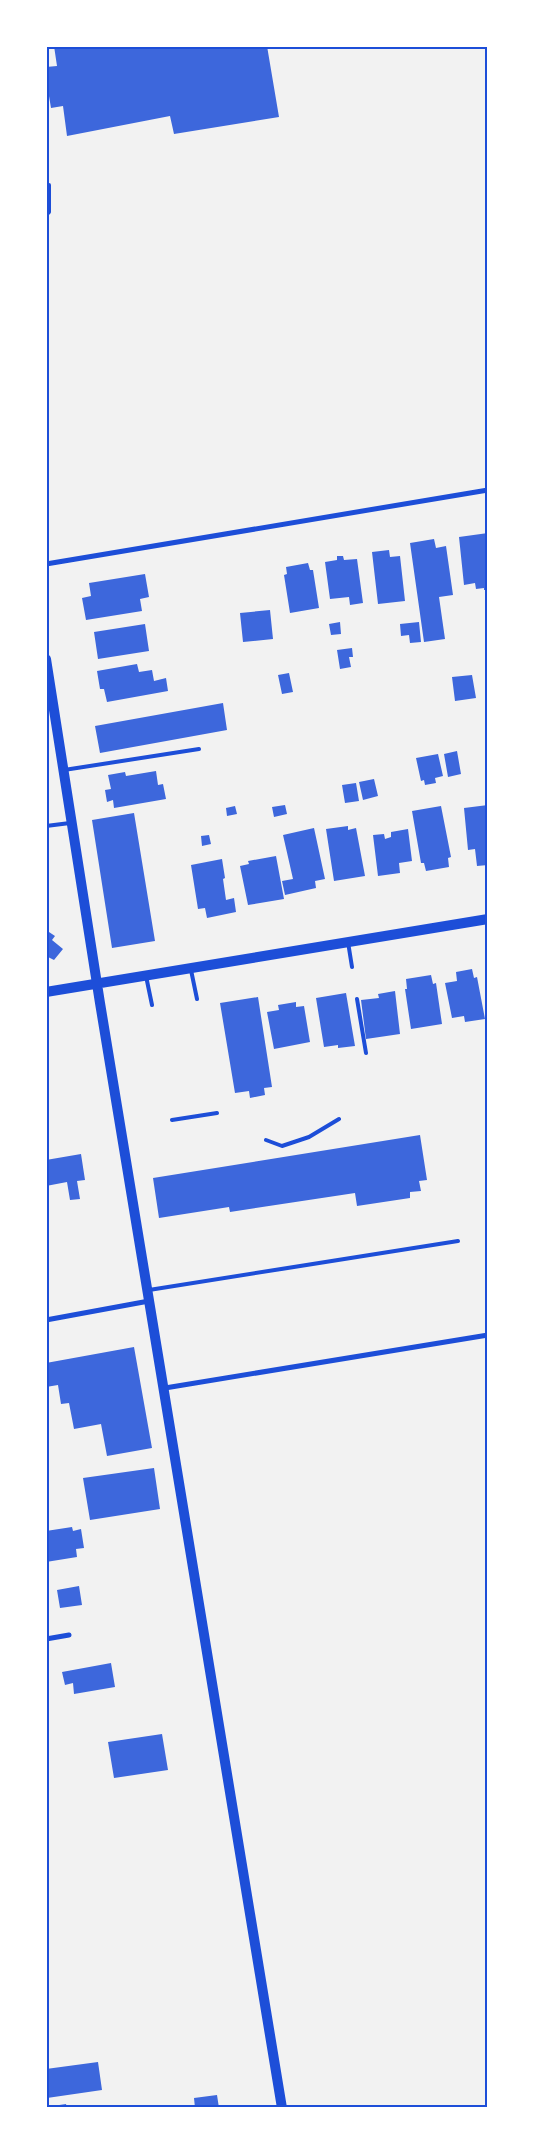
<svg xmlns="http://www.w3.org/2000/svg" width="534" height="2154" font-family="'Crimson Pro',serif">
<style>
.building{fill:#3d67dc}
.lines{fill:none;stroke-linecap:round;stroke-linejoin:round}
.service{stroke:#1d4ed8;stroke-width:4}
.minor{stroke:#1d4ed8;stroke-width:5}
.secondary{stroke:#1d4ed8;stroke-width:10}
.neatline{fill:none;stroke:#1d4ed8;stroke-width:2}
</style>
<rect width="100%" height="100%" fill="#f2f2f2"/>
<path class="building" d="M54,46H267L279,117L174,134L170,116L67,136L63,106L51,108L46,78V67L57,66Z
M488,533V590H484V588L476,589L475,583L464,585L459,537Z
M434,539L436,548L446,546L453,595L439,597L445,639L424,642L410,543Z
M389,550L390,557L400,556L405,601L378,604L372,552Z
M337,556H343L344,560L357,559L363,603L350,605L349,597L330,599L325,562L337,560Z
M308,563L310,570H313L319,608L290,613L284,575L287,574L286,567Z
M145,574L149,597L140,599L142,611L86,620L82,598L91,596L89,583Z
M270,610L273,639L243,642L240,613Z
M340,622L341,634L331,635L329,624Z
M419,622L421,642L410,643L409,635L401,636L400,624Z
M145,624L149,651L98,659L94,632Z
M352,648L353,657H349L351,667L340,669L337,650Z
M137,664L139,672L152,670L154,681L166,678L168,691L107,702L104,689H100L97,671Z
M289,673L293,692L282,694L278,675Z
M472,675L476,698L455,701L452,677Z
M223,703L227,730L100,753L95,726Z
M457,751L461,774L448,777L444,754Z
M438,754L443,776L435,778L436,783L425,785L424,780L421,781L416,758Z
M156,771L158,785L163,784L166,799L114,808L113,800L107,802L105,790L111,789L108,775L125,772L126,776Z
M374,779L378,796L363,800L359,782Z
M356,783L359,801L345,803L342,785Z
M285,805L287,814L274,817L272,807Z
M488,805V865L477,866L475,849L468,850L464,808Z
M235,806L237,814L227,816L226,808Z
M441,806L451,857L448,858L449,867L426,871L424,863H421L412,811Z
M134,813L155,941L112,948L92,820Z
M348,826V830L356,828L365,876L334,881L326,829Z
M314,828L325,879L315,881L316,888L285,895L282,881L293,879L283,835Z
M408,829L412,861L399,863L400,873L378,876L373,835L384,834L385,839L391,837V832Z
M209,835L211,844L202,846L201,836Z
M276,856L284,899L248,905L240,866L249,864L248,861Z
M222,859L225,878L223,879L226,900L234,898L236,912L207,918L205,908L198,909L191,865Z
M46,930L55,936L52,940L63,949L54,960L46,956Z
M472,969L474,978L477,977L485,1019L465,1022L464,1016L452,1018L445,983L457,981L456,972Z
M431,975L433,984L436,983L442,1024L411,1029L405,989H407L406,979Z
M395,991L400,1034L366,1039L361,1000L379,998L378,994Z
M346,993L355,1046L338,1048V1045L324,1047L316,998Z
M258,997L272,1087L264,1088L265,1095L250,1098L249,1091L235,1093L220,1003Z
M296,1002V1007L304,1006L310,1042L274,1049L267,1012L279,1010L278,1005Z
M420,1135L427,1180L419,1181L421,1191L410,1192V1198L357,1206L355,1193L230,1212L229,1207L159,1218L153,1178Z
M81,1154L85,1180L77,1181L80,1199L70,1200L67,1182L46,1186V1160Z
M134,1347L152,1448L107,1456L101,1424L74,1429L69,1403L61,1404L58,1385L46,1387V1363Z
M154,1468L160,1509L90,1520L83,1478Z
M72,1527L73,1531L81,1529L84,1548L76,1549L77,1557L46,1562V1531Z
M79,1586L82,1605L60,1608L57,1590Z
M111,1663L115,1687L74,1694L73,1683L65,1685L62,1672Z
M162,1734L168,1770L114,1778L108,1742Z
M98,2062L102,2090L47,2098L46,2069Z
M217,2095L219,2108H195L194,2098Z
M66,2104L67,2108H46V2107Z"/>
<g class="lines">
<path class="service" d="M46,215L49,212V185
M64,770L199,749
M46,826L70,823
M348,942L352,967
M191,970L197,999
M146,976L152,1005
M357,999L366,1053
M172,1120L217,1113
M266,1140L282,1146L309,1137L339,1119
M149,1290L458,1241"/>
<path class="minor" d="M46,564L488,490
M46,1320L149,1301
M165,1388L488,1335
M46,1639L69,1635"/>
<path class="secondary" d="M46,659L100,1003L282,2108
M46,992L488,919"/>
</g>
<rect width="534" height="2154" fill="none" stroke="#ffffff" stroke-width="95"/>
<rect x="48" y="48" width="438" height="2058" class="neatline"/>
</svg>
